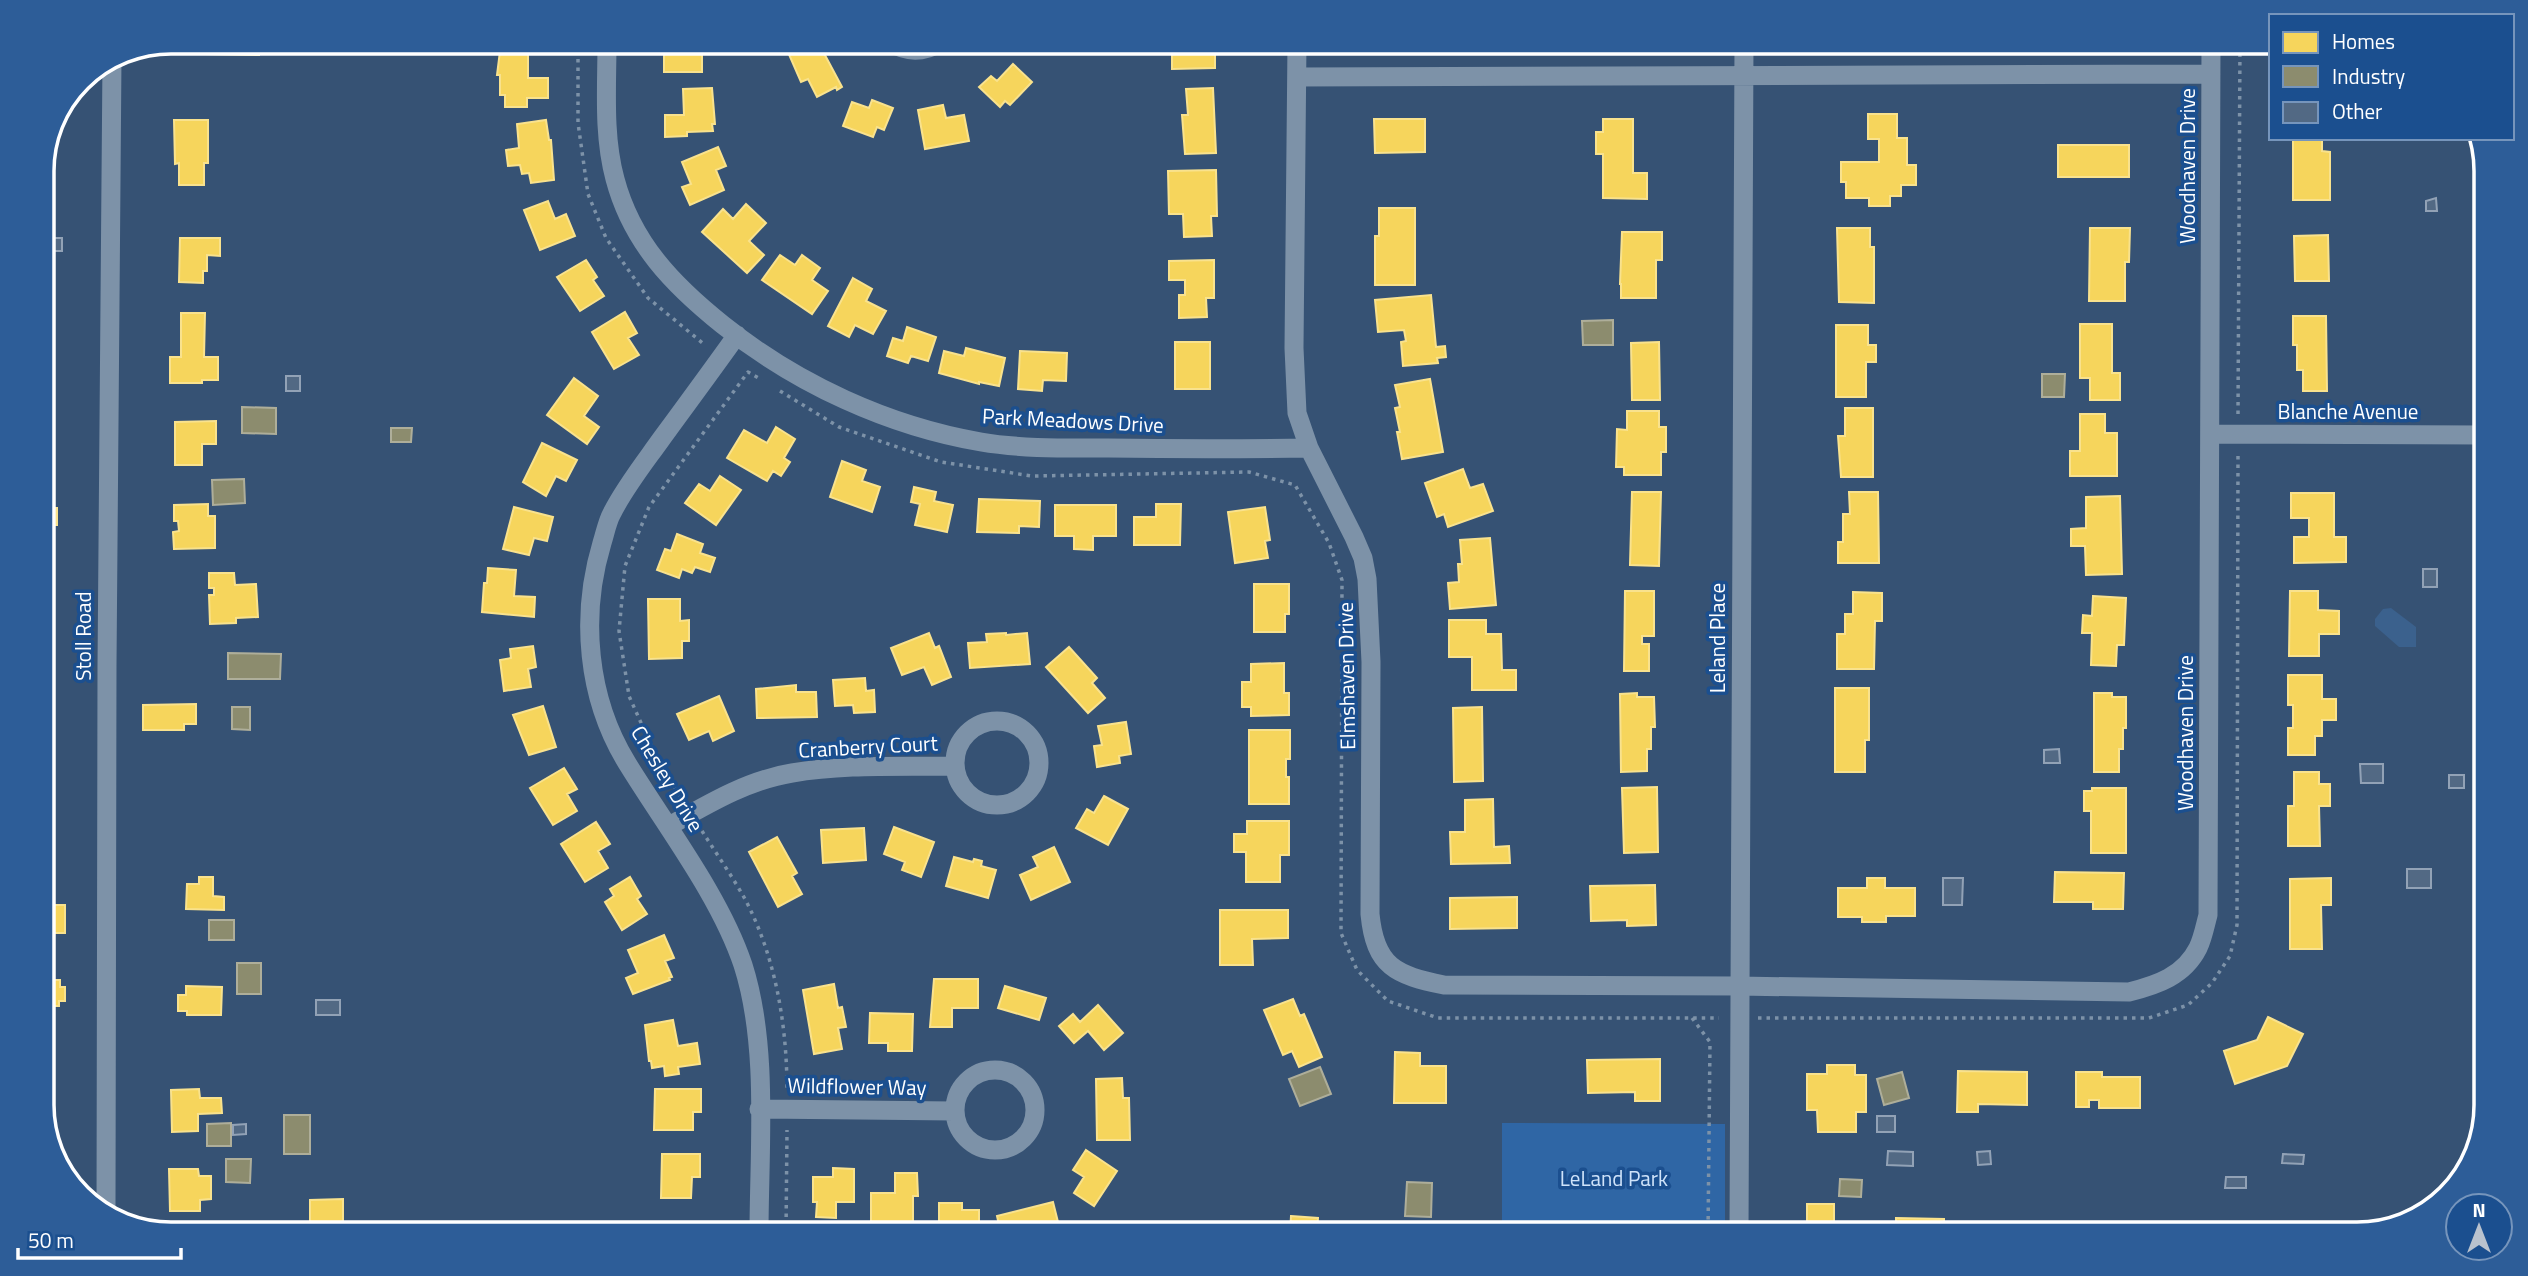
<svg xmlns="http://www.w3.org/2000/svg" width="2528" height="1276" font-family="'Titillium Web',sans-serif">
<style>
.green{fill:#2f66a5}
.water{fill:#3b618d}
.homes{fill:#f6d55c;stroke:#f9e28d;stroke-width:2}
.industry{fill:#8c8c6e;stroke:#aeae9a;stroke-width:2}
.building{fill:#526984;stroke:#92a2b6;stroke-width:2}
.lines{fill:none;stroke-linecap:round;stroke-linejoin:round}
.path{stroke:#7d92a8;stroke-width:3.5;stroke-dasharray:3.5 5;stroke-linecap:butt}
.minor{stroke:#7d92a8;stroke-width:19}
.labels{text-anchor:middle;stroke-width:7;stroke-linejoin:round;paint-order:stroke}
.street-label{font-size:21px;fill:#fff;stroke:#1b4f8f}
.park-label{font-size:21px;fill:#cfe3fa;stroke:#1b4f8f}
.rim{fill:none;stroke:#fff;stroke-width:3.5}
</style>
<rect width="100%" height="100%" fill="#365274"/>
<path class="green" d="M1502,1123L1725,1124V1234H1502Z"/>
<path class="water" d="M2391,608L2416,627V647H2399L2375,626V619L2383,609Z"/>
<path class="homes" d="M206,42H259V55L206,54Z
M672,42H715V51H702V72H664V49H673Z
M786,42H818L842,87L837,90L836,87L817,97L808,79L801,82L784,43Z
M1172,42H1215V68L1172,69Z
M500,51H528V78H548V98H527V107H505V95H500V75H497Z
M1013,64L1032,82L1010,105L1005,101L1000,107L979,87L991,76L997,81Z
M712,88L715,124H712L713,131L687,132V136L665,137V115H684L683,89Z
M1213,88L1216,153L1185,154L1182,115H1188L1186,89Z
M872,100L893,108L884,130L877,127L873,137L843,126L852,102L869,108Z
M943,105L946,118L964,115L969,141L925,149L918,110Z
M1868,114H1897V138H1907V165H1916V185H1901V196H1890V206H1869V198H1846V182H1841V162H1879V139H1868Z
M1374,119H1425V152L1375,153Z
M1603,119H1633V173H1647V199L1603,198V154H1596V132H1603Z
M174,120H208V163H204V185H179V163L175,164Z
M546,120L549,140H551L554,180L531,183L529,173L522,174L520,165L508,166L506,150L519,148L517,124Z
M2293,138H2322V151L2330,152V200H2293Z
M2058,145H2129V177H2058Z
M718,147L726,166L716,170L724,190L690,205L682,187L691,184L682,162Z
M1216,170L1217,216H1211L1212,236L1184,237L1183,214H1169L1168,171Z
M548,201L555,219L566,214L575,236L540,250L524,210Z
M746,204L766,223L749,241L764,255L747,273L702,232L723,209L733,219Z
M1379,208H1415V285H1375V236H1379Z
M1837,228H1870V247H1874V303L1839,302Z
M2090,228H2130L2129,262H2125V301H2089Z
M1622,232H1662V260H1656V298H1621V284H1620Z
M2328,235L2329,281H2295L2294,236Z
M180,238H220V256L207,255V271H203V283L179,282Z
M780,255L795,265L802,255L820,268L812,280L828,291L812,314L762,280Z
M586,260L597,277L593,280L604,296L580,311L557,277Z
M1214,260V298H1206L1207,317L1179,318V295H1185V280H1169V261Z
M853,278L872,289L866,301L886,311L873,334L855,325L849,337L828,326Z
M1431,295L1436,347L1445,346L1446,357L1437,358L1438,363L1403,366L1401,342L1406,341L1404,330L1378,332L1375,300Z
M625,312L637,333L628,338L639,355L614,369L592,332Z
M181,313H205L204,357H218V380H202V383H170V357H181Z
M2293,316H2326L2327,391H2303V370H2297V345H2293Z
M2080,324H2112V373H2120V400H2090V378H2080Z
M1836,325H1868V345H1876V362H1866V397H1836Z
M907,327L936,337L928,361L911,356L908,363L887,356L893,338L903,341Z
M1175,342H1210V389H1175Z
M1659,342L1660,400H1632L1631,343Z
M966,348L1005,358L999,386L979,382V384L939,373L944,351L964,356Z
M1020,351L1067,353L1066,381L1043,380L1042,391L1018,389Z
M574,378L598,396L584,416L599,427L587,444L547,415Z
M1430,379L1443,452L1402,459L1397,432H1400L1395,408L1400,407L1395,385Z
M1845,408H1873V477H1841L1838,436H1845Z
M1627,411H1659V427H1666V452H1661V475H1624V467H1616L1617,429L1627,430Z
M2080,414H2105V433H2117V476H2070V451H2080Z
M216,421V444H202V465H175V422Z
M776,427L795,439L784,458L790,462L781,476L773,471L767,481L727,458L744,430L767,443Z
M542,443L577,460L566,481L556,476L546,496L523,482Z
M842,461L866,470L862,481L880,487L872,512L830,497Z
M1463,469L1470,488L1483,484L1493,511L1448,527L1444,514L1437,517L1425,483Z
M720,476L741,490L716,525L685,503L699,484L710,491Z
M914,487L936,492L934,501L953,505L947,532L915,525L920,504L911,502Z
M1632,492H1661L1659,566L1630,565Z
M1849,492H1878L1879,563H1838V542H1843V514H1850Z
M2291,493H2334V537H2346V562L2294,563V537H2309V518H2291Z
M2120,496L2122,574L2086,575L2085,546H2071V529L2086,528V497Z
M979,499L1040,501L1039,527L1019,526V533L977,532Z
M208,504V516H215V548L174,549L173,532L179,531L178,521H174V505Z
M1156,504H1181L1180,545H1134V517H1156Z
M1055,505H1116V536H1093V550L1074,549V536H1055Z
M514,507L553,517L547,541L534,538L529,555L503,549Z
M1265,507L1270,540L1265,541L1268,558L1235,563L1228,512Z
M42,508H57V525H49V535H42Z
M677,534L703,544L700,553L715,558L710,572L695,567L692,573L682,569L679,578L657,570L665,549L671,551Z
M1490,538L1496,605L1450,609L1448,583L1459,582L1458,564H1462L1460,540Z
M42,567H50L49,595L42,594Z
M488,568L516,570L514,596L535,597L534,617L482,612L484,583H487Z
M209,573H234L235,585L256,584L258,617L236,618V623L210,624L209,595H214V588H209Z
M1254,584H1289V614H1285V632H1254Z
M1625,591H1654V636H1642V644H1649V671H1624Z
M2290,591H2318V610L2339,611V634H2319V656H2289Z
M1853,592L1882,593V621H1875L1874,669H1837V634H1845V614H1853Z
M2093,596L2126,598L2124,645H2117L2116,666L2091,665L2092,633H2082L2083,615L2092,616Z
M648,599H680V621L689,620V641H682V658L649,659Z
M42,615H47V638H51V662H42Z
M1449,620H1486V634H1501L1502,670H1516V690H1472V657H1449Z
M929,633L935,648L939,646L951,677L932,685L924,667L902,675L891,648Z
M1006,633V635L1027,633L1030,664L970,668L968,643L987,642L986,634Z
M533,646L536,667L528,669L531,687L504,691L500,660L511,658L510,649Z
M1069,647L1097,678L1092,683L1105,698L1088,713L1046,667Z
M1284,663V693H1289V715L1251,716V707H1242V682H1251V664Z
M2288,675H2322V699H2336V720H2322V736H2315V755H2288V728H2293V705H2288Z
M865,678L866,691L874,690L875,712L854,713L853,705L835,706L833,680Z
M42,683H51V720H42Z
M796,685V692H816L817,717L757,718L756,689Z
M1835,688H1869V740H1865V772H1835Z
M1637,693V697H1654L1655,727H1651V749H1647V771L1621,772L1620,694Z
M2094,693H2112V697H2126V728H2123V749H2119V772H2094Z
M719,696L734,731L713,741L709,731L689,740L677,714Z
M196,704V724H184V730H143V705Z
M543,706L556,747L529,755L513,715Z
M1482,707L1483,781L1454,782L1453,708Z
M1126,722L1131,754L1119,756L1120,763L1097,767L1094,746L1102,745L1098,726Z
M1249,730H1290V759H1286V777H1289V804H1249Z
M42,745H49V781H42Z
M564,768L577,789L567,794L577,811L553,825L530,788Z
M2294,772H2319V784H2330V806H2319L2320,846H2288V806H2294Z
M1657,787L1658,852L1624,853L1622,788Z
M2092,788H2126V853H2091V811H2084V791H2092Z
M1104,796L1128,809L1108,845L1076,828L1087,809L1094,813Z
M1493,799L1494,847L1509,846L1510,863L1451,864L1450,832H1465V800Z
M1247,821H1289V855H1280V882H1246V852H1234V834H1247Z
M596,822L610,844L598,851L608,868L585,882L561,844Z
M894,827L934,842L921,877L902,870L905,862L884,854Z
M864,828L866,860L823,863L821,830Z
M777,837L797,873L792,876L802,894L778,907L749,852Z
M1054,847L1070,882L1031,900L1020,875L1038,867L1033,857Z
M49,851L50,886H42V852Z
M954,857L973,862L974,859L982,861L981,866L996,870L988,898L946,886Z
M2055,872L2124,873L2123,909H2093V902H2054Z
M199,877H213V896L224,897V910L186,909L187,884H199Z
M630,877L641,896L637,899L647,914L622,930L605,902L614,896L610,889Z
M1867,878H1885V888H1915V916H1886V922H1862V917H1838V888H1867Z
M2331,878V905H2321L2322,949H2290V879Z
M1655,885L1656,925L1627,926V920L1591,921L1590,886Z
M1517,897V928L1450,929V898Z
M42,905H65V933H42Z
M1220,910H1288V938L1252,939L1253,965H1220Z
M664,935L674,958L665,961L672,977L669,978L670,980L633,994L626,978L638,973L628,950Z
M934,979H978V1008H952V1027H930Z
M42,980H60V987H65V1001H59V1006H42Z
M834,984L838,1008L842,1007L846,1027L838,1028L842,1049L814,1054L803,990Z
M186,986L222,987L221,1015H187V1011H178V995H186Z
M1005,986L1046,998L1039,1020L998,1008Z
M1293,999L1300,1016L1304,1014L1322,1057L1299,1067L1292,1051L1283,1055L1264,1010Z
M1098,1005L1123,1033L1104,1050L1088,1031L1074,1043L1059,1026L1073,1014L1080,1022Z
M870,1013L913,1014L912,1051H888V1043H869Z
M2268,1017L2303,1034L2287,1066L2235,1084L2224,1051L2257,1040Z
M673,1020L678,1046L697,1043L700,1064L678,1067L679,1074L665,1076L664,1066L652,1068L651,1061H649L645,1025Z
M1395,1052L1420,1053V1066H1446V1103H1394Z
M1660,1059V1101H1635V1092L1588,1093L1587,1060Z
M1827,1065H1855V1075H1866V1112H1856V1132H1818L1817,1110H1807V1074H1827Z
M1958,1071L2027,1072V1105L1978,1104V1112H1957Z
M2076,1072H2102V1077H2140V1108H2099V1100H2089V1107H2076Z
M1122,1078L1123,1098H1129L1130,1140H1097L1096,1079Z
M199,1089L200,1098H221L222,1113L198,1114V1131L172,1132L171,1090Z
M655,1089H701V1112H693V1130H654Z
M1086,1150L1117,1171L1094,1206L1074,1193L1084,1177L1073,1170Z
M662,1154H700V1177H692L691,1198H661Z
M833,1168L854,1169V1202H836V1218L816,1217L817,1202H813V1177H833Z
M169,1169H198L199,1176H211V1199L200,1200V1211H170Z
M895,1173H917L918,1196H913V1222L871,1223V1193H895Z
M343,1199V1234H310V1200Z
M1053,1202L1060,1230L1044,1234H1001L997,1216Z
M939,1203H962V1210H979V1234H947V1226H939Z
M1807,1204H1834V1234H1802V1228H1807Z
M1291,1216L1318,1218L1317,1234H1290Z
M1896,1218L1944,1219V1234H1896Z
M702,1222V1234H672V1223Z
M423,1223V1234H360V1224Z
M2201,1224H2237L2236,1230H2249V1234H2201Z
M2097,1226H2115L2114,1234H2097Z"/>
<path class="industry" d="M1613,320V345H1583L1582,321Z
M2042,374H2065L2064,397H2042Z
M242,407L276,408V434L242,433Z
M391,428H412L411,442H391Z
M244,479L245,503L213,505L212,480Z
M228,653L281,654L280,679H228Z
M232,707H250V730L232,729Z
M209,920H234V940H209Z
M237,963H261V994H237Z
M1320,1067L1331,1094L1300,1106L1289,1079Z
M1902,1072L1909,1098L1884,1105L1877,1079Z
M284,1115H310V1154H284Z
M231,1123V1146H207V1124Z
M226,1159H251L250,1183L226,1182Z
M1840,1179L1862,1180L1861,1197L1839,1196Z
M1407,1182L1432,1183L1431,1217L1405,1216Z"/>
<path class="building" d="M2436,198L2437,211H2426V201Z
M51,238H62V251H51Z
M286,376H300V391H286Z
M2423,569H2437V587H2423Z
M2059,749L2060,763H2044V750Z
M2360,764H2383V783H2361Z
M2449,775H2464V788H2449Z
M2407,869H2431V888H2407Z
M1943,878H1963L1962,905H1943Z
M316,1000H340V1015H316Z
M1877,1116H1895V1132H1877Z
M246,1124V1134L233,1135V1125Z
M1888,1151L1913,1152V1166L1887,1165Z
M1990,1151L1991,1164L1978,1165L1977,1152Z
M2283,1154L2304,1155L2303,1164L2282,1163Z
M2226,1177H2246V1188H2225Z"/>
<g class="lines">
<path class="path" d="M578,42V123L588,194L606,238L648,298L705,345
M780,391L839,427L941,462L1032,476L1249,472L1295,485L1329,543L1342,580L1341,933L1357,970L1388,1001L1438,1018H1719
M2238,414L2240,42
M681,798L659,763L629,696L619,631L625,566L649,507L748,372L762,380
M702,831C716,853 732,876 745,899C776,958 787,1026 787,1091
M1692,1018L1710,1042L1708,1234
M1758,1018H2149L2188,1005L2212,983L2230,956L2237,925L2238,454
M786,1234L787,1130"/>
<path class="minor" d="M607,42C607,87 603,135 615,179C632,243 673,285 723,325C797,384 888,426 981,442C1022,449 1066,448 1108,448C1175,449 1242,449 1309,448
M889,42C907,53 923,53 942,42
M1297,42L1294,348L1297,413L1309,448L1354,537L1363,558L1367,579L1371,662L1370,914C1375,967 1396,975 1444,985L1739,986L2129,992C2157,985 2184,976 2198,948C2203,938 2205,926 2208,915L2211,42
M1297,77L2211,74
M737,335C712,370 687,404 662,438C645,462 625,487 612,513C607,522 605,534 602,543C580,616 587,698 627,763C665,825 720,896 743,965C769,1046 759,1149 759,1234
M2211,434L2486,435
M955 763a42 42 0 1 1 84 0a42 42 0 1 1-84 0Z
M669,826C708,804 748,780 792,773C845,764 901,767 954,766
M955 1110a40 40 0 1 1 80 0a40 40 0 1 1-80 0Z
M759,1109L954,1111
M106,1214L107,666L112,58
M1739,1234L1744,42"/>
</g>
<g class="labels">
<g class="street-label">
<text transform="translate(2188 166) rotate(-90)" y="7">Woodhaven Drive</text>
<text x="2348" y="419">Blanche Avenue</text>
<text transform="translate(1073 421) rotate(3)" y="7">Park Meadows Drive</text>
<text transform="translate(84 636) rotate(-90)" y="7">Stoll Road</text>
<text transform="translate(1718 638) rotate(-90)" y="7">Leland Place</text>
<text transform="translate(1347 676) rotate(-91)" y="7">Elmshaven Drive</text>
<text transform="translate(2186 733) rotate(-90)" y="7">Woodhaven Drive</text>
<text transform="translate(868 747) rotate(-3)" y="7">Cranberry Court</text>
<text transform="translate(667 779) rotate(59)" y="7">Chesley Drive</text>
<text transform="translate(857 1087) rotate(1)" y="7">Wildflower Way</text>
</g>
<g class="park-label">
<text x="1614" y="1186">LeLand Park</text>
</g>
</g>
<path d="M0 0H2528V1276H0ZM171 54H2357A117 117 0 0 1 2474 171V1105A117 117 0 0 1 2357 1222H171A117 117 0 0 1 54 1105V171A117 117 0 0 1 171 54Z" fill="#2d5d98" fill-rule="evenodd"/>
<path class="rim" d="M171 54H2357A117 117 0 0 1 2474 171V1105A117 117 0 0 1 2357 1222H171A117 117 0 0 1 54 1105V171A117 117 0 0 1 171 54Z"/>
<rect x="2269" y="14" width="245" height="126" fill="#1b4f8f" stroke="#7695bc" stroke-width="2"/>
<rect x="2283" y="32" width="35" height="21" fill="#f6d55c" stroke="#7695bc" stroke-width="2"/>
<text x="2332" y="49" font-size="21" fill="#ffffff">Homes</text>
<rect x="2283" y="66" width="35" height="21" fill="#8c8c6e" stroke="#7695bc" stroke-width="2"/>
<text x="2332" y="84" font-size="21" fill="#ffffff">Industry</text>
<rect x="2283" y="102" width="35" height="21" fill="#526984" stroke="#7695bc" stroke-width="2"/>
<text x="2332" y="119" font-size="21" fill="#ffffff">Other</text>
<g transform="translate(2479 1227)"><circle r="33" fill="#1b4f8f" stroke="#7695bc" stroke-width="2"/>
<path d="M0-5L12 26L0 18L-12 26Z" fill="#b9c2ce"/>
<text y="-10" font-size="19" font-weight="bold" text-anchor="middle" fill="#ffffff">N</text>
</g>
<path d="M18 1248v10h163v-10" fill="none" stroke="#ffffff" stroke-width="3.5"/>
<text x="28" y="1248" font-size="21" fill="#ffffff" stroke="#1b4f8f" stroke-width="5" paint-order="stroke">50 m</text>
</svg>
